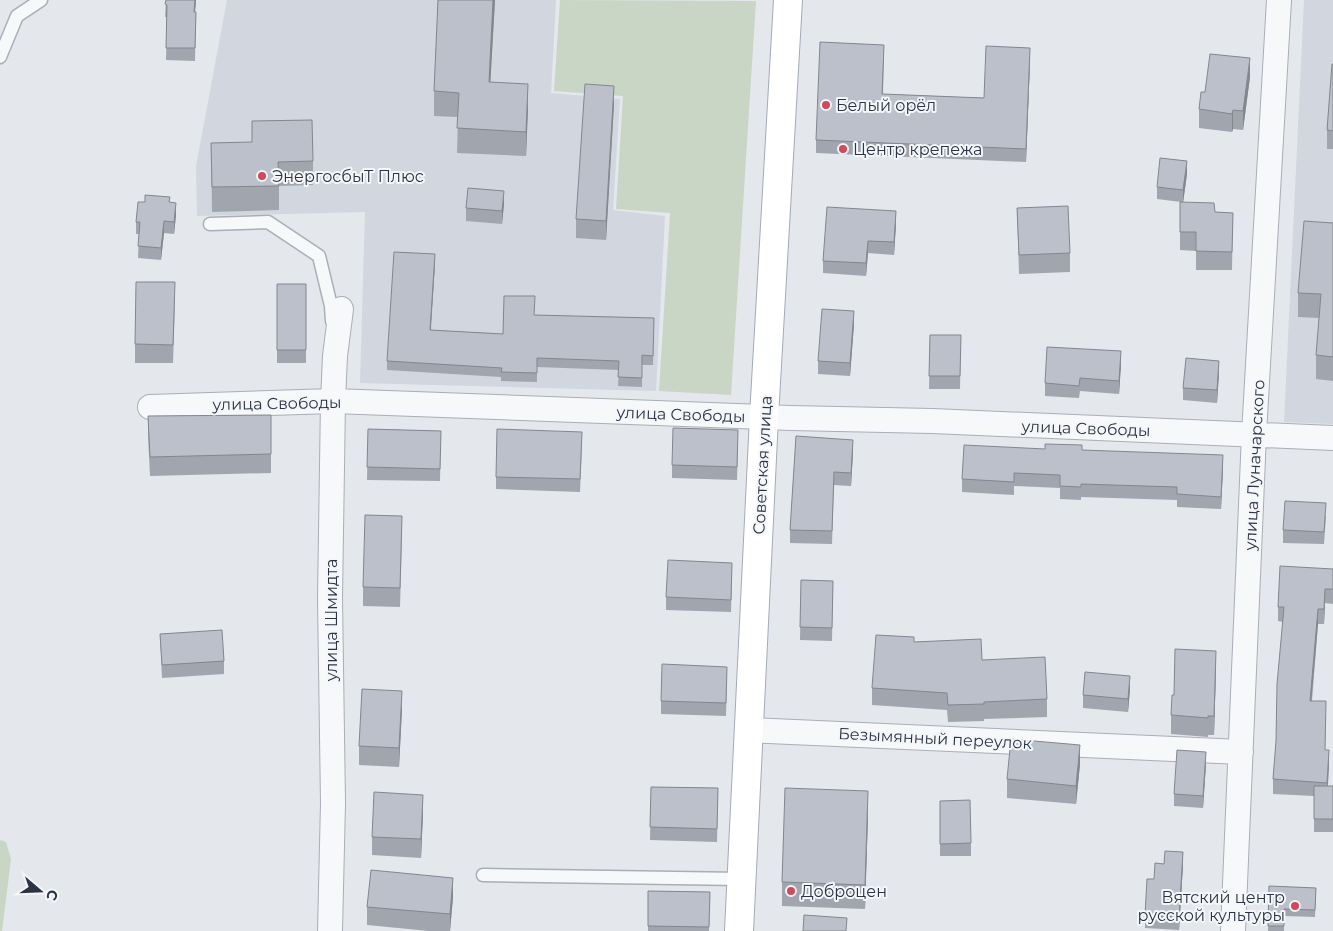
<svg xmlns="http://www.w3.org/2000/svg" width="1333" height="931" font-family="Montserrat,sans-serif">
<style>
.built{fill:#d2d6de}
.green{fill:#c9d6c5}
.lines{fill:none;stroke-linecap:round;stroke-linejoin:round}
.service-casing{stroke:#a9aeb7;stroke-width:15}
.minor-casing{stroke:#a9aeb7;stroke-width:26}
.primary-casing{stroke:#a3abb8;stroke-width:30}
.service{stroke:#f7f8fa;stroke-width:12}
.minor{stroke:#f7f8fa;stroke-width:24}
.primary{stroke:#fff;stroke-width:28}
.wall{fill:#a1a5ae}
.shaded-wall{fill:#83868d}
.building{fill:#bbc0ca;stroke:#83868d}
.poi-dot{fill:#d1495b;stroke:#f4f6f9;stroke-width:2}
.labels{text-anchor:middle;stroke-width:4;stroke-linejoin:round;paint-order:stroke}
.poi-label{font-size:16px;fill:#2b3445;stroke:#f4f6f9;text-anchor:start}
.street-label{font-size:16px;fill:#2b3445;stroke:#f4f6f9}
</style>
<rect width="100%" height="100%" fill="#e4e7ec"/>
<path class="built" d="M227,0H556L551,93L620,99L613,210L665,216L656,391L360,383L365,212L197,216L196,166Z
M1304,0H1333V424L1284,422Z"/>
<path class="green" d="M560,0L756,1L731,395L659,391L670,213L616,209L623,96L554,91Z
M0,840L6,842L11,859L2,931H0Z"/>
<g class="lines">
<defs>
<path id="service" d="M0,57L17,16L41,0
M210,224L268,222L319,256L331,306L332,321
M483,875L741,879"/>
<path id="minor" d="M150,407L333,401L791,418L932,421L1333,438
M748,730L1241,752
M330,931L333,803L330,598L333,401L335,356L341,309
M1233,931L1254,434L1279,0"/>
<path id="primary" d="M739,931L764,417L788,0"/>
</defs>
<use href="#service" class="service-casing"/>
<use href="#minor" class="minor-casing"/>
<use href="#primary" class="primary-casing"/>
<use href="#service" class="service"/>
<use href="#minor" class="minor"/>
<use href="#primary" class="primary"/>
</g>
<path class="wall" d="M166,0H196L195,12H196L195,61L166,60L167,17H165Z
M438,0H495L490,82L528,108L526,156L457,153L458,117L434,116V91Z
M884,57L883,94L984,98L1030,61L1026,162L816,153V140Z
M1333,64V149H1327V130Z
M1250,77L1243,130L1233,129L1232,132L1199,128V109L1205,92Z
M614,104L606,240L576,238V219Z
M211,143L313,161V185L279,186V210L212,212Z
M1187,174L1183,202L1215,212L1233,213L1232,270H1196V251L1180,250V202H1181L1157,199V187Z
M170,202L176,215L174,234L164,233L161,260L138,258L139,234H136V222Z
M504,204L502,224L466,221V208Z
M1017,208L1070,253V272L1019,274Z
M1333,223V381L1316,379V355L1319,318L1298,317V293Z
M896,224L894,255L868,253L866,276L823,273V261Z
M435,263L431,330L503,334L534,315L654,318L653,365H642V387L618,386L619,370L537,367V382L501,381V377L387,370V361Z
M277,284H306V363H277Z
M175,301L173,363H135V344Z
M854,324L850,376L818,374V361Z
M930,335H961L960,389H929Z
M1121,364L1119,394L1080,391L1079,398L1045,396V383Z
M1219,373L1217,403L1183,400V388Z
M271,415V473L150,476L148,435V416Z
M368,429L441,431L440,481L367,480Z
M796,436L853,452L851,486L834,485L832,544L790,543V530Z
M738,443L737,480L672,478V465Z
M582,445L580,492L496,489V477Z
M1045,449L1082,450L1223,467L1221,509L1177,507V500L1081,497V500L1060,499V488L1014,486V495L962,492V479Z
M1326,516L1324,544L1283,543V530Z
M402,534L400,607L363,606V587Z
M1333,569V604L1325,603L1324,624H1318L1312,701L1326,716L1325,750L1329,764L1328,786H1333V832H1314V796L1273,794V779L1276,741L1283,622L1278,621V607Z
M732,576L731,612L666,610V597Z
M801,580L833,581L832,641L800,640Z
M160,634L224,661V674L162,678Z
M914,642L982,660L1047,699V717L984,719V721L948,722L947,710L872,705V688Z
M1216,669L1214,735H1208V737L1171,734V715L1174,695Z
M727,679L726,716L661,714V701Z
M1130,689L1128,712L1083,708V695Z
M402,709L399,767L359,765V746Z
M1080,764L1076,804L1007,798V779Z
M1206,764L1203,808L1174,806V794Z
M651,787L718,788L717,842L650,840Z
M940,801L971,843V856H940Z
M423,813L421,858L372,855V837Z
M868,815L865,909L782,906V882Z
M1183,865L1179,930L1145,928V915L1154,879Z
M1269,886L1316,888L1315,917L1284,916V931H1268Z
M648,891L710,892L709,931H648Z
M453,897L450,931H429L367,925V907Z"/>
<path class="shaded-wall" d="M195,0H196L194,24V12Z
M493,0H495L489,107V82Z
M1030,48V61L1026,162V149Z
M1250,58V77L1243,130V111Z
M528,84V108L526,156V132Z
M614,86V104L606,240V221Z
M1233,110V129L1232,132V114Z
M1187,161V174L1183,203V190Z
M504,191V204L502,224V211Z
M176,203V215L174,234V222Z
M896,211V224L894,255V242Z
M164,221V233L161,260V248Z
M868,241V253L866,276V263Z
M435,254V263L430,339V330Z
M854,311V324L850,376V363Z
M1121,351V364L1119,394V381Z
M1219,361V373L1217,403V390Z
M853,440V452L851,486V473Z
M1223,455V467L1221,509V497Z
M1325,589V603L1324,624V609Z
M1318,609V624L1310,715V701Z
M1216,651V669L1214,735V716Z
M1130,676V689L1128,712V699Z
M402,691V709L399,767V748Z
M1080,745V764L1076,804V786Z
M1329,750V764L1327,797V783Z
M1206,752V764L1203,808V796Z
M868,791V815L865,909V885Z
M423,795V813L421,858V839Z
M1183,852V865L1179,930V917Z
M453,878V897L450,931V914Z"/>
<path class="building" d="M166,0H195L194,12H196L195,48H166L167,5L165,4Z
M438,0H493L489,82L528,84L526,132L457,128L459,93L434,91Z
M820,42L884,45L882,94L984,98L986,46L1030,48L1026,149L816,140Z
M1210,54L1250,58L1243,111L1233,110L1232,114L1199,109L1201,92H1205Z
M1332,64H1333V131L1327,130Z
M585,84L614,86L606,221L576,219Z
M312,120L313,161L278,162L279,186L212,187L211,143L252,142V121Z
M1160,158L1187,161L1183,190L1157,187Z
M468,188L504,191L502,211L466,208Z
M145,195L170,197L169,202L176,203L174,222L164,221L161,248L138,246L140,222H136L138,202H145Z
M1180,202L1214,203L1215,212L1233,213L1232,252L1196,251V232H1180Z
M1068,206L1070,253L1019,255L1017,208Z
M827,207L896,211L894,242L868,241L866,263L823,261Z
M1304,221L1333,223V357L1316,355L1321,294L1298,293Z
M394,252L435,254L430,330L503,334L504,296H535L534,315L654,318L653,356L642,355V378L618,377L619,361L537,358V373L501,372L502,368L387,361Z
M136,282H175L173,345L135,344Z
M277,284H306V350H277Z
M822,309L854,311L850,363L818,361Z
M930,335H961L960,376H929Z
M1047,347L1121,351L1119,381L1080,378L1079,386L1045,383Z
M1186,358L1219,361L1217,390L1183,388Z
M271,415V454L150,457L148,416Z
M673,428L738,430L737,467L672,465Z
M368,429L441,431L440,469L367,467Z
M497,429L582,432L580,479L496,477Z
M796,436L853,440L851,473L834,472L832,531L790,530Z
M1045,444L1082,445V450L1223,455L1221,497L1177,494V487L1081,484V487L1060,486V475L1014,473V482L962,479L964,445L1045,449Z
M1285,501L1326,503L1324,532L1283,530Z
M365,515L402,516L400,588L363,587Z
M668,560L732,563L731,600L666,597Z
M1280,566L1333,569V589H1325L1324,609H1318L1310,701H1326L1325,750H1329L1327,783L1273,779L1276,741L1277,684L1284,607H1278Z
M801,580L833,581L832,628L800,627Z
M222,630L224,661L162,665L160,634Z
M876,635L914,637V642L981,639L982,660L1045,657L1047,699L984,702V704L948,705L947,693L872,688Z
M1175,649L1216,651L1214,716H1208V718L1171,715L1172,695H1174Z
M662,664L727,667L726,703L661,701Z
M1085,672L1130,676L1128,699L1083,695Z
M362,689L402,691L399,748L359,746Z
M1011,739L1080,745L1076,786L1007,779Z
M1177,750L1206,752L1203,796L1174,794Z
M1314,786H1333V819H1314Z
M651,787L718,788L717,829L650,827Z
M785,788L868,791L865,885L782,882Z
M374,792L423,795L421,839L372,837Z
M970,800L971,843L940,844V801Z
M1165,851L1183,852L1179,917L1145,915L1147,879H1154L1155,863L1164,864Z
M371,870L453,878L450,914L367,907Z
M1269,886L1316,888L1315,910L1284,909V926H1268Z
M648,891L710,892L709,927L648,926Z
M804,915L847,918L846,931H803Z"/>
<g class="poi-dot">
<circle cx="826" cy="105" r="5"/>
<circle cx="843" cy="149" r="5"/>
<circle cx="262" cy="176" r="5"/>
<circle cx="791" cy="891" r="5"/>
<circle cx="1295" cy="906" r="5"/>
</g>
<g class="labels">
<g class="poi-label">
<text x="836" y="111">Белый орёл</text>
<text x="853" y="155">Центр крепежа</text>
<text x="272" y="182">ЭнергосбыТ Плюс</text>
<text x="801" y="897">Доброцен</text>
<text x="1285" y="903" text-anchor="end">Вятский центр<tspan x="1285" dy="18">русской культуры</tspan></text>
</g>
<g class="street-label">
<text transform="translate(277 403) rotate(-1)" y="6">улица Свободы</text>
<text transform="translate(681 414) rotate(2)" y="6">улица Свободы</text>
<text transform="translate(1086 428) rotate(2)" y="6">улица Свободы</text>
<text transform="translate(762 465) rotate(-87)" y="6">Советская улица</text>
<text transform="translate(1254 465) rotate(-87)" y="6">улица Луначарского</text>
<text transform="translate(331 620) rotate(-90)" y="6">улица Шмидта</text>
<text transform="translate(935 738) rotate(3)" y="6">Безымянный переулок</text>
</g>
</g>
<g transform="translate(40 891) rotate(109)" stroke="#f4f6f9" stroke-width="4" paint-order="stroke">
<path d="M0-4L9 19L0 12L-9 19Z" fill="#2b3445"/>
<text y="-8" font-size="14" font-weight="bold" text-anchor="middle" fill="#2b3445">С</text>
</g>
</svg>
